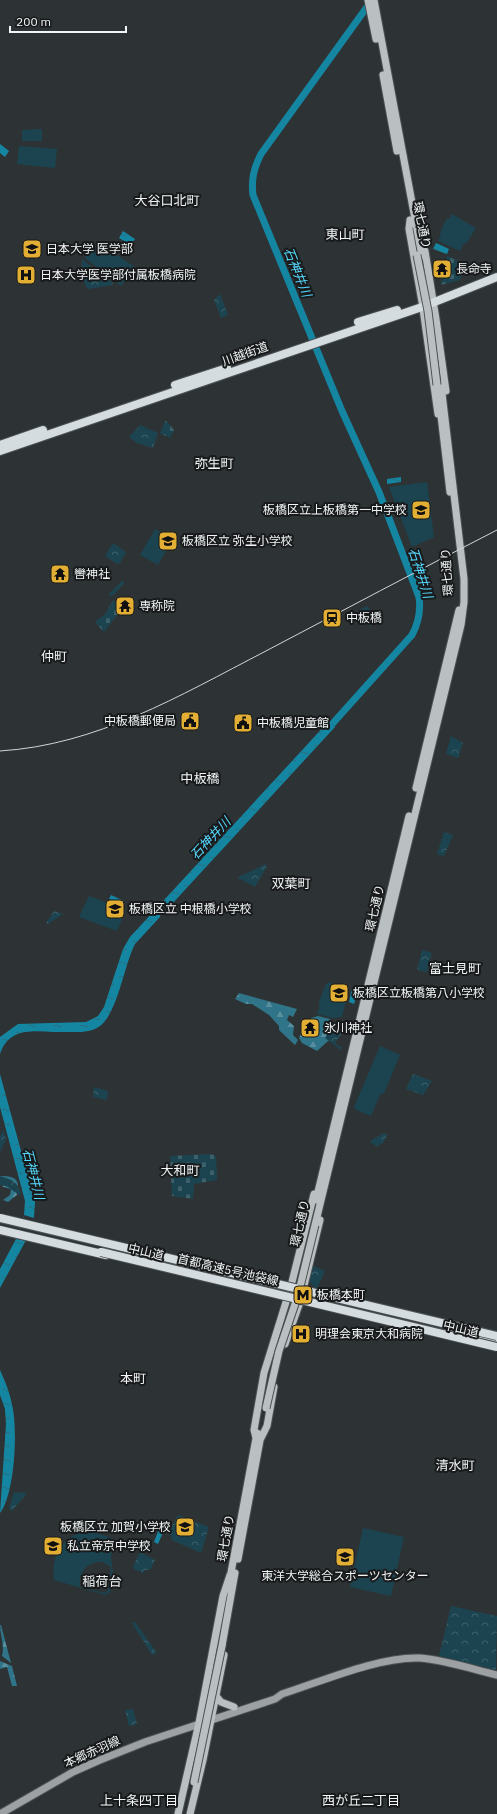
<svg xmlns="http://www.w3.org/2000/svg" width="497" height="1814" font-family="'IBM Plex Sans','Noto Sans JP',sans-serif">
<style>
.green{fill:#1c4450;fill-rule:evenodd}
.forest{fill:url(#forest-firs)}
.cemetery{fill:url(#cemetery-stones)}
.park{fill:url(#park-crowns)}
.water{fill:url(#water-ripples)}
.pier{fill:#2d3335}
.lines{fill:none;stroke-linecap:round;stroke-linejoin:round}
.river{stroke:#1586a2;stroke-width:7}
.secondary-casing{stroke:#4c5254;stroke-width:9}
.primary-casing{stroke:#4c5254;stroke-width:9}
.highway-casing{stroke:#4c5254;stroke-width:10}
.secondary{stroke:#9da1a3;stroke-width:7}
.primary{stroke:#bac0c2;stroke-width:7}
.highway{stroke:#d5dcdf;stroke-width:8}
.rail{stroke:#d1d6d7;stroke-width:1}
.primary-bridge-casing{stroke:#4c5254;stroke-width:9;stroke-linecap:butt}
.highway-bridge-casing{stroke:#4c5254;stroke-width:10;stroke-linecap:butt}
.primary-bridge{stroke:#bac0c2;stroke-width:7}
.highway-bridge{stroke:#d5dcdf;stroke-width:8}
.labels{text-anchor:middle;stroke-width:4;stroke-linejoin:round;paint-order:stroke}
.street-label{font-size:12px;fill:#f1f5f6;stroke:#181a1b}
.poi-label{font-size:12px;fill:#f1f5f6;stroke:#181a1b;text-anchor:start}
.neighbourhood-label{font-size:13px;fill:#f1f5f6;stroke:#181a1b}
.water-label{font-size:13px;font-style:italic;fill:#56d9fe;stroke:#181a1b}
</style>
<defs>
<pattern id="forest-firs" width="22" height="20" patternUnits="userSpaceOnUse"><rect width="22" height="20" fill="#2f7488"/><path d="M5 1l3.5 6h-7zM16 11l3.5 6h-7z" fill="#588f9f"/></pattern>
<pattern id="cemetery-stones" width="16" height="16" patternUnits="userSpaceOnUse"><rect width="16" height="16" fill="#1c4450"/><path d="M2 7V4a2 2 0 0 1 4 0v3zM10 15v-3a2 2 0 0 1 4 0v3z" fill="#3d606a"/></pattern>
<pattern id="park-crowns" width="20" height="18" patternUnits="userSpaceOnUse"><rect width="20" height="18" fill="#1c4450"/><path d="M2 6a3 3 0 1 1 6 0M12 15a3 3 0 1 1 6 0" fill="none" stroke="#3d606a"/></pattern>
<pattern id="water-ripples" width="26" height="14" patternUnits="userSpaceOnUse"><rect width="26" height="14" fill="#1586a2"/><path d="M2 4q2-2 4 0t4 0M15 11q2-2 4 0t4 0" fill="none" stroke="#296e7f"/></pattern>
</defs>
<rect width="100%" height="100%" fill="#2d3335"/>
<path class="green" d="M42,129V141H22V130Z
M19,146L57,149L55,168L17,164Z
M452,214L476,228L466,244L464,243L460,251L438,241L441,234L440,233L447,218L449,219Z
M86,243L96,250L100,244L135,267L121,286L85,258Z
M427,482L434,537L412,547L389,487Z
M155,529L173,539L158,565L140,555Z
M89,896L124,909L125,912L117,931L79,917Z
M330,982L348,993L342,1017L333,1018L317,1014L320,1005L318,1004L326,984Z
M380,1046L400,1055L384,1093L380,1095L371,1116L356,1110L354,1107Z
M363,1528L404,1537L391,1596L350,1587Z
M89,1530L114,1539L111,1556L113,1573L110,1592L105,1595L54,1580C51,1554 63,1535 89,1530ZM97,1562H102L111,1567L108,1590L105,1593L80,1587C79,1574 84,1565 97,1562Z"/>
<path class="forest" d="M239,993L297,1009L293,1017L289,1015L287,1020L294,1026L293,1035L298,1040L295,1045L279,1030V1026L269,1015L252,1004H246L235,999Z
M318,1016L330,1019L333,1027L341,1034L335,1042L328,1041L317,1051L302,1043L299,1038L302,1032L306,1031L314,1037L317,1031C313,1028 310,1023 311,1018Z
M0,1176C8,1176 17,1176 18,1185L16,1189L17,1195L8,1202L3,1200L10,1195L11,1189L3,1187Z
M0,1625H1L11,1663L2,1656C5,1646 0,1635 0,1625Z
M0,1661L12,1666L17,1686H12L7,1667L0,1669Z"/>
<path class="cemetery" d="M447,256L468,265L462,272L460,280L441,285L442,276H445Z
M166,420L174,430L170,438L160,433Z
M123,580L124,584L111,597L109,594Z
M113,600L118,603L115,607L118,609L117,615L104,632L95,622L105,614Z
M368,606L373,616L374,623L370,626L356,614L359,610Z
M211,1154L216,1156L217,1180L194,1184L193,1199L172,1196L170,1156Z"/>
<path class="park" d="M82,259L113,283L112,285L89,289L86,287L81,270Z
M220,294L228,315L221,318L214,300Z
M140,425L158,433L153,448L137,443L129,437Z
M113,543L126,552L120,563L117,564L105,556Z
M451,736L463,743L458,758L446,754Z
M444,832L453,835L444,856L437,854Z
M266,864L267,866L255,887L238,878V877Z
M54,911L63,914L48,924L46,923Z
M422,950L432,953L427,972L417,970Z
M333,1024L351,1030L343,1029L335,1043L342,1048L341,1050L325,1038Z
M413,1074L432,1081L423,1095L406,1089Z
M94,1087L108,1091L107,1100L93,1097Z
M3,1130L6,1139L0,1152V1136Z
M384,1133L388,1135L382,1144H380L378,1147L370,1142V1141Z
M0,1176C11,1179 18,1182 21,1194L19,1195L8,1187L0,1185Z
M313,1266L325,1271L317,1288L314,1287L309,1281Z
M14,1492L27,1493L12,1511L9,1508Z
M178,1515L209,1527L201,1553L172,1540L171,1535L168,1534Z
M140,1552L155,1560L150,1570H145L143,1573L134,1569L133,1566Z
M451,1606L497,1616L496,1670L439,1656Z
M135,1622L157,1653L152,1655L132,1623Z
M133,1709L137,1724L129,1726L125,1710Z"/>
<path class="water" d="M0,144L9,151L5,157L0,153Z
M123,231L135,239L131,245L119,238Z
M436,243L449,249L447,254L433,249Z
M401,477V482L387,484V479Z
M328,722L335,727L135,944C124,965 118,1012 100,1026C95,1030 88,1031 82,1032C73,1032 63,1032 54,1032C31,1031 9,1028 0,1054V1037L18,1024L86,1022L98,1016L104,1007L123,949L130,937Z
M111,895L124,901L122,905L109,899Z
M352,988L358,990L354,1004L349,1002Z
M0,1074L35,1202L34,1217L25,1242L0,1288V1269L16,1239L24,1215L25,1201L0,1107Z
M0,1370C5,1381 10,1393 12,1405C18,1428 15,1494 0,1513L6,1424L5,1409L0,1395Z
M159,1529L164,1530L158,1544L154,1542Z"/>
<path class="pier" d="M160,903L162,906L169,909L161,917L158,912L154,910Z
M24,1215L34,1218L27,1241L16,1239Z"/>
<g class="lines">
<path class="river" d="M325,732L412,635C419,622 421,611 419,597L379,492L342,411L253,195C251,179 254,168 261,154L372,0"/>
<defs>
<path id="secondary" d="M0,1814L73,1772L100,1760L145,1742L275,1699L282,1694C320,1682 380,1656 420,1658C445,1660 472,1669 497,1675"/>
<path id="primary" d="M368,0L376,39
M374,0L422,256
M383,75L397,151
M410,220L409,229L422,302L438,414
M425,251L436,319L446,391
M440,407L450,492
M416,788L459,610
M316,1200L409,816
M315,1225L461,625L464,602V579L441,385
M285,1344L300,1302L320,1220
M256,1438L254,1430L264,1373L291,1286L314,1194
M260,1440L267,1426L274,1387
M238,1559L261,1435
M230,1578L257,1433
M222,1646L235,1573
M216,1696L221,1702L234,1707
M178,1814L199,1723L223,1596L230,1575
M190,1814L203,1760L224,1655"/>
<path id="highway" d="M358,322L397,310
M175,385L227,368
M0,445L43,430
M0,451L422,307L497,277
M0,1230L106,1255
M121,1252L211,1273L232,1281
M451,1332L497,1343"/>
</defs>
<use href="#secondary" class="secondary-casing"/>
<use href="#primary" class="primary-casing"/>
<use href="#highway" class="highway-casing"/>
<use href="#secondary" class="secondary"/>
<use href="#primary" class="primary"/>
<use href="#highway" class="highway"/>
<path class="rail" d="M0,751C97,745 179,696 264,652C342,611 419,570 497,530"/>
<defs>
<path id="primary-bridge" d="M417,255L428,311L437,385
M266,1408L279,1351L298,1295L315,1225
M194,1782L222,1646"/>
<path id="highway-bridge" d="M0,1218L497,1336
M101,1252L497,1347"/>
</defs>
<use href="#primary-bridge" class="primary-bridge-casing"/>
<use href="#highway-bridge" class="highway-bridge-casing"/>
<use href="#primary-bridge" class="primary-bridge"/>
<use href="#highway-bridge" class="highway-bridge"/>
</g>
<defs>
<symbol id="university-square" viewBox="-11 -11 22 22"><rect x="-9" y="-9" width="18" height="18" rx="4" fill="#e3ae34" stroke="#181a1b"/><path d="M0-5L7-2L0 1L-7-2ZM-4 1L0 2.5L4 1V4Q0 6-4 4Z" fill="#111"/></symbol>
<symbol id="temple-square" viewBox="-11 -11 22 22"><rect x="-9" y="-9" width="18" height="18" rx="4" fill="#e3ae34" stroke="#181a1b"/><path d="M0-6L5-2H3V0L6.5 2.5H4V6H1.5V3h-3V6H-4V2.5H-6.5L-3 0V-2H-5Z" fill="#111"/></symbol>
<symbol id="hospital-square" viewBox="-11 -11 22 22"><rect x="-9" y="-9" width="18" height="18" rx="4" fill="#e3ae34" stroke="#181a1b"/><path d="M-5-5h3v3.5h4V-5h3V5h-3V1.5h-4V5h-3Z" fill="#111"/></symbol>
<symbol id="school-square" viewBox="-11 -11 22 22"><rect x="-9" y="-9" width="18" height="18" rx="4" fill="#e3ae34" stroke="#181a1b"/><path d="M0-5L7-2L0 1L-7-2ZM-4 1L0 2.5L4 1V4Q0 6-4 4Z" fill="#111"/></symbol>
<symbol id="station-square" viewBox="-11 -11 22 22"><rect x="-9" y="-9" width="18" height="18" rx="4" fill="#e3ae34" stroke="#181a1b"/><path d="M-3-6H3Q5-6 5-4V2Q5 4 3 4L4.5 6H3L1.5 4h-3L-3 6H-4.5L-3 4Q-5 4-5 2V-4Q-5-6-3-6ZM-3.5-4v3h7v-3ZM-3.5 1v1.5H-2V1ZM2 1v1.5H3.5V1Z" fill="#111"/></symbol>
<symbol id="civic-square" viewBox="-11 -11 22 22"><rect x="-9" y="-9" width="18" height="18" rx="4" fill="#e3ae34" stroke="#181a1b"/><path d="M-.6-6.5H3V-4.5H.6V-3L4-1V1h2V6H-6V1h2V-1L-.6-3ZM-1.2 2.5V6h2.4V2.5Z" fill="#111"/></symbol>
<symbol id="metro-square" viewBox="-11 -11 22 22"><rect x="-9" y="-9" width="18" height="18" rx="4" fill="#e3ae34" stroke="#181a1b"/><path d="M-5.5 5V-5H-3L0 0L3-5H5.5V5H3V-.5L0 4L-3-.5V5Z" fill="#111"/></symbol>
</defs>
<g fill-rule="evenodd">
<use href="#university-square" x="21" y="238" width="22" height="22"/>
<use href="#temple-square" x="431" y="258" width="22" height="22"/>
<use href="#hospital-square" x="15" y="264" width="22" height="22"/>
<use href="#school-square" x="410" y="499" width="22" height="22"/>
<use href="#school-square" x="157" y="530" width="22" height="22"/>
<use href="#temple-square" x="49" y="563" width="22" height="22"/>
<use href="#temple-square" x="114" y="595" width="22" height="22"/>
<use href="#station-square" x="321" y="607" width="22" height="22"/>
<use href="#civic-square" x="179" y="710" width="22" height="22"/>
<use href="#civic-square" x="232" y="712" width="22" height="22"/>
<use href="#school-square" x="104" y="898" width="22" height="22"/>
<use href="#school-square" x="328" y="982" width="22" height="22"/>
<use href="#temple-square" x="299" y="1017" width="22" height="22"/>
<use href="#metro-square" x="292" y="1284" width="22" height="22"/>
<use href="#hospital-square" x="290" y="1323" width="22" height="22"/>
<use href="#school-square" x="174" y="1516" width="22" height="22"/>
<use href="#school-square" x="42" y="1535" width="22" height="22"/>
<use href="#university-square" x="334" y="1546" width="22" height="22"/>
</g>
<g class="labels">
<g class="street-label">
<text transform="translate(422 225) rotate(79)" y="4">環七通り</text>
<text transform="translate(245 354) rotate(-20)" y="4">川越街道</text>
<text transform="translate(447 572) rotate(-94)" y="4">環七通り</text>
<text transform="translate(375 908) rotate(-77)" y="4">環七通り</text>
<text transform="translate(300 1223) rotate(-77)" y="4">環七通り</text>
<text transform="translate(146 1252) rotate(13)" y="4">中山道</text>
<text transform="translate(228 1270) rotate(13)" y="4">首都高速5号池袋線</text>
<text transform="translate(461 1329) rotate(13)" y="4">中山道</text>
<text transform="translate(226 1538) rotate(-80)" y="4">環七通り</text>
<text transform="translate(92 1752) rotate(-24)" y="4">本郷赤羽線</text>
</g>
<g class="poi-label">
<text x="46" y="253">日本大学 医学部</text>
<text x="456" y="273">長命寺</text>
<text x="40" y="279">日本大学医学部付属板橋病院</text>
<text x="407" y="514" text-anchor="end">板橋区立上板橋第一中学校</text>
<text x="182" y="545">板橋区立 弥生小学校</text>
<text x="74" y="578">轡神社</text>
<text x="139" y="610">専称院</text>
<text x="346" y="622">中板橋</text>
<text x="176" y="725" text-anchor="end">中板橋郵便局</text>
<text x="257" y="727">中板橋児童館</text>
<text x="129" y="913">板橋区立 中根橋小学校</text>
<text x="353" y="997">板橋区立板橋第八小学校</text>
<text x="324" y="1032">氷川神社</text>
<text x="317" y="1299">板橋本町</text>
<text x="315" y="1338">明理会東京大和病院</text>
<text x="171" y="1531" text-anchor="end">板橋区立 加賀小学校</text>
<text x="67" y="1550">私立帝京中学校</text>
<text x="345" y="1580" text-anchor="middle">東洋大学総合スポーツセンター</text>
</g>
<g class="neighbourhood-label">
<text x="167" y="205">大谷口北町</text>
<text x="345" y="239">東山町</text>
<text x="214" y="468">弥生町</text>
<text x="54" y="661">仲町</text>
<text x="200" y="783">中板橋</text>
<text x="291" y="888">双葉町</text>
<text x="455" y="973">富士見町</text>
<text x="180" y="1175">大和町</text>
<text x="133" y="1383">本町</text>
<text x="455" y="1470">清水町</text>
<text x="102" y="1586">稲荷台</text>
<text x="139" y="1805">上十条四丁目</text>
<text x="361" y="1805">西が丘二丁目</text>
</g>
<g class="water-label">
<text transform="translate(298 272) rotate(68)" y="5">石神井川</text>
<text transform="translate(421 573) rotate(72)" y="5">石神井川</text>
<text transform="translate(210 838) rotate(-47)" y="5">石神井川</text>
<text transform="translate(34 1174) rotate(76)" y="5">石神井川</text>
</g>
</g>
<path d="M10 26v6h116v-6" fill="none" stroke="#f1f5f6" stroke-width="2"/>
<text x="16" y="26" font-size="12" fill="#f1f5f6" stroke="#181a1b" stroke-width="3" paint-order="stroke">200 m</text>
</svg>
